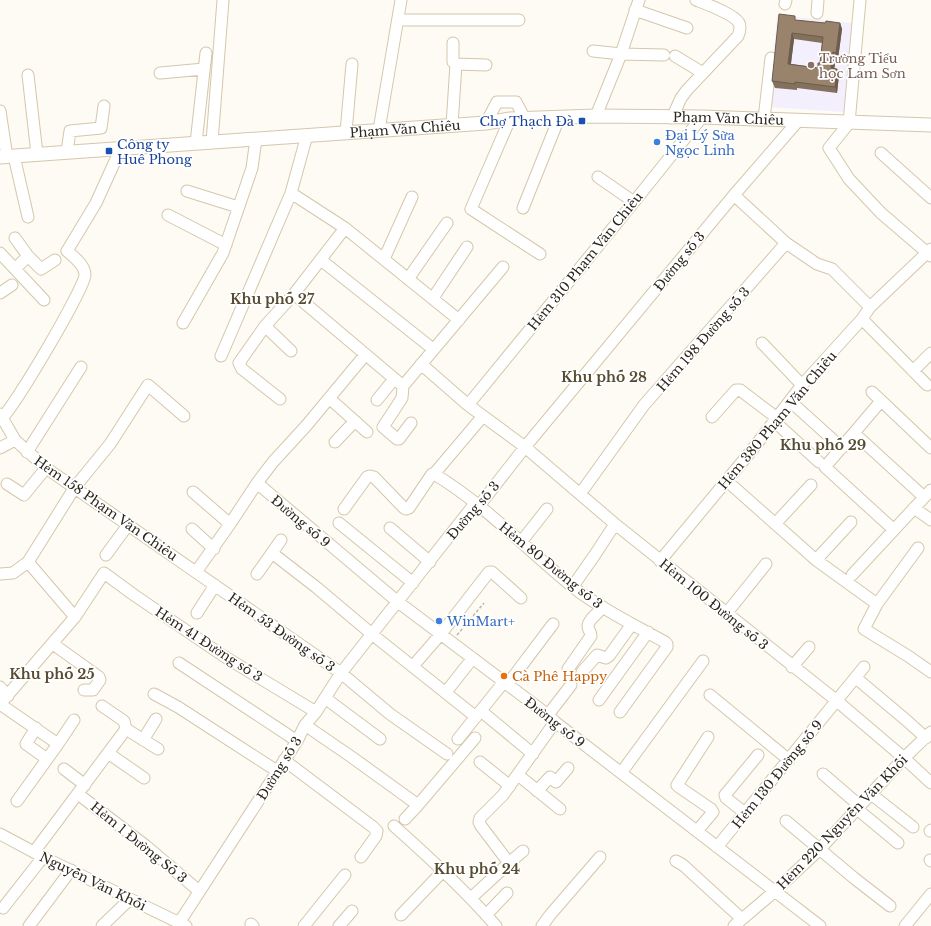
<svg xmlns="http://www.w3.org/2000/svg" width="931" height="926" font-family="'Libre Baskerville',serif">
<style>
.education{fill:#f4effc}
.lines{fill:none;stroke-linecap:round;stroke-linejoin:round}
.minor-casing{stroke:#d4c7aa;stroke-width:13}
.major-casing{stroke:#d4c7aa;stroke-width:15}
.path{stroke:#bab6ae;stroke-width:1.5;stroke-dasharray:3 2;stroke-linecap:butt}
.minor{stroke:#fff;stroke-width:11}
.major{stroke:#fff;stroke-width:13}
.wall{fill:#84715d;fill-rule:evenodd}
.shaded-wall{fill:#6b5c4c}
.building{fill:#99836c;stroke:#6b5c4c;fill-rule:evenodd}
.education-dot{fill:#8d6e63;stroke:#fff;stroke-width:1.5}
.transit-dot{fill:#1a4fb4;stroke:#fff;stroke-width:1.5}
.shop-dot{fill:#3f7fe0;stroke:#fff;stroke-width:1.5}
.food-dot{fill:#e8710a;stroke:#fff;stroke-width:1.5}
.labels{text-anchor:middle;stroke-width:3.5;stroke-linejoin:round;paint-order:stroke}
.education-label{font-size:13px;fill:#785e54;stroke:#fff;text-anchor:start}
.street-label{font-size:13px;fill:#2b261b;stroke:#fff}
.transit-label{font-size:13px;fill:#164399;stroke:#fff;text-anchor:end}
.shop-label{font-size:13px;fill:#366cbe;stroke:#fff;text-anchor:start}
.food-label{font-size:13px;fill:#c56008;stroke:#fff;text-anchor:start}
.neighbourhood-label{font-size:14px;font-weight:bold;fill:#574c32;stroke:#fff}
</style>
<rect width="100%" height="100%" fill="#fefbf5"/>
<path class="education" d="M777,15L852,23L844,112L769,107Z"/>
<g class="lines">
<defs>
<path id="minor" d="M860,0L849,123L829,148L849,179L881,213L931,256
M785,4L786,0
M635,10L687,28
M817,13L818,0
M398,20H519
M593,51L621,54L664,55
M675,56L703,73
M456,64L486,65
M160,73L204,69
M28,75L37,154
M0,111L7,157
M596,116L621,54L639,0
M672,118L681,98L687,90L738,36C740,31 741,27 739,23C734,14 706,4 696,0
M510,119L471,209L540,254
M764,119L771,58
M486,123L497,102H516L525,119
M452,125L456,64L453,62V43
M379,130L401,0
M346,132L352,64
M307,135L291,193L345,228L459,320
M212,142L223,0
M196,143L206,53
M67,152L70,131L101,128L104,106
M881,153L931,198
M14,156L28,217
M598,177L634,202
M187,191L238,207
M523,208L559,118
M168,215L226,245
M15,238L28,256L15,269
M786,243L817,264L832,269L870,307
M0,253L44,300
M28,256L41,269L55,260
M384,259L412,197
M321,260L433,349
M408,279L447,223
M0,293L12,285
M294,294L403,386L503,267
M433,298L467,247
M862,319L927,385
M183,323L223,253L252,168L256,139
M265,326L291,351
M762,343L802,385
M221,356L291,193
M421,364L468,405L525,447L615,524L837,701L904,758L931,783
M913,371L931,353
M403,386L402,398L383,427L397,439H399L411,423
M872,392L931,448
M329,398L367,432
M280,399L242,369L239,363L265,326L294,294L345,228
M377,400L394,379
M790,401L842,448
M881,401L825,467L894,530
M468,405L634,202L702,117
M0,414L15,440L46,468L341,673L390,714L447,754
M712,417L736,390H740L777,418
M0,420C13,410 84,289 85,275C85,265 74,257 67,251L96,203L121,148
M774,421L819,462
M855,434L924,497
M335,442L355,421
M0,448L15,440
M27,452L81,367
M434,474L483,416
M727,481L816,560L877,604
M257,483L398,602L548,715L555,722L820,926
M7,484L24,495L46,468
M193,492L230,524
M580,494L644,405L786,243L734,195
M914,508L931,520
M344,509L367,477L370,476L374,477L404,508L406,509L409,508L432,474H434C486,505 530,553 578,591C605,611 636,626 665,642L667,644V647L620,712
M339,523L413,583
M775,524L811,485
M390,528L430,562
M192,529L214,549
M521,542L547,509
M918,548L877,604L864,629L908,656L931,672
M272,553L316,587L373,635L476,717
M106,555L128,525
M816,560L851,522
M660,561L752,450L802,385L862,319L870,307L931,249
M28,562L75,617
M196,572L230,524L257,483L273,462L306,426L365,355
M0,574L13,573L28,562L75,487L110,444L148,385L184,416
M257,574L281,540
M852,575L931,490
M573,586L594,556L615,524
M197,613L215,585
M726,614L766,564
M53,644L99,677L100,680L93,690H84
M179,663L297,741
M413,666L440,635L489,572H492L521,598
M792,667L809,647
M568,669L591,636C591,632 588,630 588,626C588,620 599,612 603,607
M582,672L597,655L606,658L609,656L632,624
M856,678L906,720L926,738
M507,685L553,624
M0,687L8,696
M446,692L472,659
M154,694L178,707L277,771
M710,695L789,760
M325,698L380,739
M599,700L648,632
M0,704L75,617L104,573L134,595L225,657L316,712
M0,704L58,744L17,801
M481,711L533,754
M548,715L571,685
M305,725L353,758L418,805L475,738
M36,728L26,744L47,759
M126,729L158,749
M458,739L503,683
M143,740L156,719
M58,744L74,720
M108,753L144,778
M284,760L373,827L377,831L376,836L361,857
M480,762L510,786
M64,769L85,785
M621,773L703,661
M823,774L860,806
M518,775L560,809
M537,791L550,777L556,782L568,768
M78,794L146,846L199,891
M871,794L913,827
M857,809L898,843
M745,813L726,798L725,795L758,755
M405,819L418,805
M786,821L854,878L890,906
M394,826C430,858 465,890 496,926
M697,831L713,812L711,809L679,787L677,785L708,737
M930,831L931,830
M0,834L43,857L186,926
M717,847L864,667
M34,852L126,729L124,721L102,706
M930,860L931,861
M676,861L683,865L742,919
M509,863L523,851
M471,898L509,863L481,826L479,822L480,818L503,795L555,722
M3,908L43,857
M401,915L444,870
M486,915L507,893
M179,923L297,741L305,725L316,712L341,673L473,506L482,502L525,447L734,195L798,121
M251,924L253,926
M29,926L71,870
M102,926L130,899
M304,926L345,875
M339,926L352,911
M542,926L550,915L600,857
M734,926L775,891L820,849L904,758L931,732
M905,926L931,894"/>
<g id="major">
<path id="s1" d="M0,157L486,123L510,119L596,116L702,117L931,125"/>
</g>
</defs>
<use href="#minor" class="minor-casing"/>
<use href="#major" class="major-casing"/>
<path class="path" d="M457,635L484,603"/>
<use href="#minor" class="minor"/>
<use href="#major" class="major"/>
</g>
<path class="wall" d="M797,20L825,23H840L842,29L838,59H836L834,69L839,75L837,93L797,88V90L775,88L772,81ZM794,39L822,43L820,63L818,68L791,64Z"/>
<path class="shaded-wall" d="M840,23L842,29L838,59L836,53Z
M792,33L794,39L790,70L788,64Z
M833,52L836,59L833,75L831,68Z
M837,69L839,75L837,93L835,87Z"/>
<path class="building" d="M779,14L795,16V20L825,23L826,21L840,23L836,53L833,52L831,68L837,69L835,87L795,82V84L772,81ZM792,33L823,37L820,63H818V68L788,64Z"/>
<circle class="education-dot" cx="811" cy="65" r="4"/>
<g class="transit-dot">
<rect x="578" y="117" width="8" height="8" rx="2"/>
<rect x="105" y="147" width="8" height="8" rx="2"/>
</g>
<g class="shop-dot">
<circle cx="657" cy="142" r="4"/>
<circle cx="439" cy="621" r="4"/>
</g>
<circle class="food-dot" cx="504" cy="676" r="4"/>
<g class="labels">
<g class="education-label">
<text x="819" y="63">Trường Tiểu<tspan x="819" dy="15">học Lam Sơn</tspan></text>
</g>
<g class="street-label">
<text dy="5" stroke="none"><textPath href="#s1" startOffset="730">Phạm Văn Chiêu</textPath></text>
<text dy="5" stroke="none"><textPath href="#s1" startOffset="406">Phạm Văn Chiêu</textPath></text>
<text transform="translate(585 261) rotate(-51)" y="5">Hẻm 310 Phạm Văn Chiêu</text>
<text transform="translate(679 261) rotate(-51)" y="5">Đường số 3</text>
<text transform="translate(703 339) rotate(-49)" y="5">Hẻm 198 Đường số 3</text>
<text transform="translate(777 420) rotate(-50)" y="5">Hẻm 380 Phạm Văn Chiêu</text>
<text transform="translate(106 508) rotate(35)" y="5">Hẻm 158 Phạm Văn Chiêu</text>
<text transform="translate(473 510) rotate(-49)" y="5">Đường số 3</text>
<text transform="translate(301 521) rotate(40)" y="5">Đường số 9</text>
<text transform="translate(551 565) rotate(39)" y="5">Hẻm 80 Đường số 3</text>
<text transform="translate(714 604) rotate(39)" y="5">Hẻm 100 Đường số 3</text>
<text transform="translate(282 632) rotate(35)" y="5">Hẻm 53 Đường số 3</text>
<text transform="translate(209 644) rotate(33)" y="5">Hẻm 41 Đường số 3</text>
<text transform="translate(555 722) rotate(38)" y="5">Đường số 9</text>
<text transform="translate(279 768) rotate(-58)" y="5">Đường số 3</text>
<text transform="translate(777 774) rotate(-51)" y="5">Hẻm 130 Đường số 9</text>
<text transform="translate(842 822) rotate(-46)" y="5">Hẻm 220 Nguyễn Văn Khối</text>
<text transform="translate(139 842) rotate(39)" y="5">Hẻm 1 Đường Số 3</text>
<text transform="translate(93 881) rotate(26)" y="5">Nguyễn Văn Khối</text>
</g>
<g class="transit-label">
<text x="574" y="126">Chợ Thạch Đà</text>
<text x="117" y="149" text-anchor="start">Công ty<tspan x="117" dy="15">Huê Phong</tspan></text>
</g>
<g class="shop-label">
<text x="665" y="140">Đại Lý Sữa<tspan x="665" dy="15">Ngọc Linh</tspan></text>
<text x="447" y="626">WinMart+</text>
</g>
<g class="food-label">
<text x="512" y="681">Cà Phê Happy</text>
</g>
<g class="neighbourhood-label">
<text x="272" y="304">Khu phố 27</text>
<text x="604" y="382">Khu phố 28</text>
<text x="823" y="450">Khu phố 29</text>
<text x="52" y="679">Khu phố 25</text>
<text x="477" y="874">Khu phố 24</text>
</g>
</g>
</svg>
